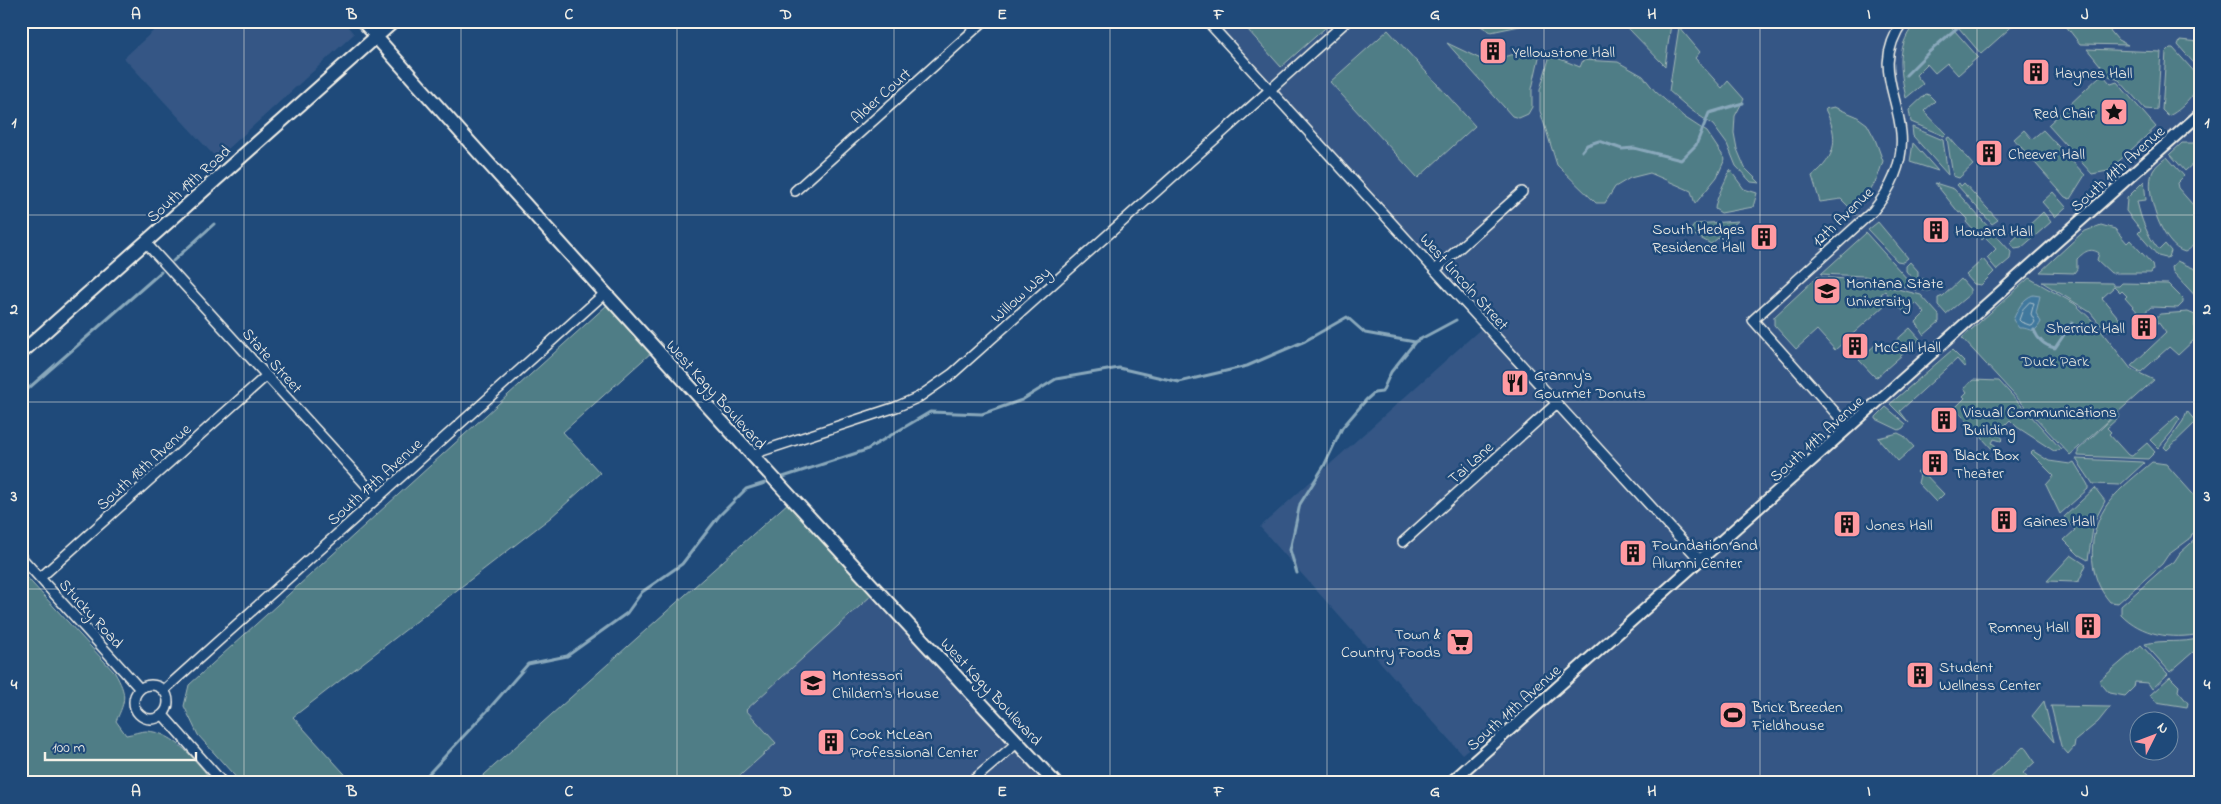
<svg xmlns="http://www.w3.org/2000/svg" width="2221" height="804" font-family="'Indie Flower',sans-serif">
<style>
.built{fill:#345785;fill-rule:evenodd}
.green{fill:#507d86;stroke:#a2b7b7}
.water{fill:#41789d;stroke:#89a8bb}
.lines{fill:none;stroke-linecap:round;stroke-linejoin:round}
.shore{stroke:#acc1ca;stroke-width:1}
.stream{stroke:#89a8bb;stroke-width:3}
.minor-casing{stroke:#f4f1e8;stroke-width:12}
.tertiary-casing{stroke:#f4f1e8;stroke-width:14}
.secondary-casing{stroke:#f4f1e8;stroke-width:16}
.minor{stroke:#1f4a7a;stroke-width:9}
.tertiary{stroke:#1f4a7a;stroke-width:10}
.secondary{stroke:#1f4a7a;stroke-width:12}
.grid{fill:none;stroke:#f4f1e8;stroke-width:1;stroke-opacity:0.55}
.labels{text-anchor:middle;stroke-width:5;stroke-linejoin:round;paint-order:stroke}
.poi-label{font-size:16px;fill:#f4f1e8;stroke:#1f4a7a;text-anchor:start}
.street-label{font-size:16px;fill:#f4f1e8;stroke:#1f4a7a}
.park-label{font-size:16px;fill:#dbe0d9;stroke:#1f4a7a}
.neatline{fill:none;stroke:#f4f1e8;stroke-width:2}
.grid-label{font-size:16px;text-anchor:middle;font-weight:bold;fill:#f4f1e8}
</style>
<rect width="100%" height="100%" fill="#1f4a7a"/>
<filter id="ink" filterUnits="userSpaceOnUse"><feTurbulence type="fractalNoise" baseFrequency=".02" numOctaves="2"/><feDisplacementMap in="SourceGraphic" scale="10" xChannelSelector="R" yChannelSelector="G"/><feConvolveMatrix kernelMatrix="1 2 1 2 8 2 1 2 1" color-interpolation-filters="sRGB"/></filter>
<g filter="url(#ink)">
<path class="built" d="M164,21H343L354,34L217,159L124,58Z
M1207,21H2200V783H1453L1689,570L1462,754L1260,527L1485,325ZM2138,722H2168V752H2138Z
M873,594L1045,783H732L776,743L746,710Z"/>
<path class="green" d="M1240,21H1333L1281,67Z
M1472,21H1533L1534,23L1491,32Z
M1623,21H1668L1671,24L1665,66L1627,27L1622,25Z
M1918,21H1946L1978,57L1958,75L1947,63L1935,73L1927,64L1916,75L1923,84L1906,98C1900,70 1895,43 1918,21Z
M1953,21H2018L1981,54Z
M2062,21H2102L2118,40L2128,45L2080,44Z
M1679,27L1700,52L1695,58L1722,88L1728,81L1744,99L1735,116L1734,133L1737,149L1745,168L1760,183L1751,182L1736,166L1727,144L1713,125L1691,110L1669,91Z
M1388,30L1475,126L1418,178L1330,82Z
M2180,40L2200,42V70L2178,45Z
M1447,43L1487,62C1505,56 1521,51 1540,53L1532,89V107L1528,114L1519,118L1512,116Z
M2170,48H2173L2199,77C2201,90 2180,112 2168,116L2162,110L2166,52Z
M2087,49L2161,52L2157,110L2145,109L2119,80L2109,76Z
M1550,55L1580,67L1583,60L1618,62L1643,76L1655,91L1684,117L1707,132L1725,159L1717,177L1695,204L1691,191L1650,173L1630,178L1615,187L1605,203H1596L1557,165L1540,111V90Z
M2102,74L2111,84L2117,82L2156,127L2108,171L2092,174L2048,125Z
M1926,94L1929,95L1935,101L1924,111L1946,134L1944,136L1911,122L1909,110Z
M1834,107L1856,116L1867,124L1875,139L1883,161L1877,179L1865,198L1850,208L1841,199L1820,202L1812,176C1837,157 1839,137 1825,109Z
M1912,127L1943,140L1948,175L1913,136Z
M2024,130L2032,139L2043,130L2085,175L2070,199L2065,197L2014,139Z
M1949,137L1973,165L1959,178L1953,176L1947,138Z
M1913,143L1938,171L1910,162Z
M2182,143H2200V162L2197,160L2185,171L2170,154Z
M2167,157L2184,176L2177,183L2178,188L2200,213C2200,228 2199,245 2185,252C2162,247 2143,190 2153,171C2156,165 2162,161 2167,157Z
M1730,170L1744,189L1757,193L1753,207L1721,213L1715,209C1715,200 1726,180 1730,170Z
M2144,181L2146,200L2137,201C2141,220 2147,235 2159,250L2165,244L2171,251L2169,257L2166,258L2158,256L2138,233L2141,230L2126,211L2127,198Z
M1935,183L1954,189L2011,252L2010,259L1997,270L1987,258L1996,249L1985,237L1982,240L1966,222L1968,219L1961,212L1959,213Z
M1959,183L1961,186L1964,183L1998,220L1992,224L1957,185Z
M2053,192L2066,207L2055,217L2042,202Z
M2043,212L2051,222L2021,248L2015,249L2010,243Z
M1738,221L1711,244L1689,232L1695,224Z
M1878,222L1908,258L1903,262L1897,261L1868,230Z
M2101,225L2115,229L2127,243L2130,240L2152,264L2153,270L2151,273H2111L2097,260L2099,253C2090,247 2084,252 2077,259V269L2074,273L2040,272L2083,232Z
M1866,233L1917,290L1864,276L1821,274Z
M1983,259L1994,272L1981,285L1974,284L1966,275Z
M2177,261L2200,271V301L2173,272L2172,267Z
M1910,262L1918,271V279H1925L1933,287L1929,291L1922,290L1906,271V266Z
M1817,277L1862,280L1921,295L1939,315V322L1924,335L1916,322L1925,313L1916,303L1906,311L1902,310L1885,291L1881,294L1884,297L1882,302L1885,305L1835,350L1817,330L1796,349L1774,325V317Z
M2029,278L2075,304L2094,322L2131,369L2154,380L2070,455L1962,338Z
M1961,279L1970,289V294L1946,314L1938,305V298L1943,296Z
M2042,282L2112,283L2114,286H2119L2122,283L2168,284L2183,299V303L2178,308L2151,307L2141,316L2125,298L2127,296L2122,291L2120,293L2114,287L2102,298L2127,328L2123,331L2105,330L2090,312Z
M607,305L652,352L563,432L600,473L550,518L293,717L353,783H241L198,735L184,706L189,685Z
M2188,312L2195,315L2194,340L2178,355L2169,347L2141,372L2131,366L2166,333L2155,318L2160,314Z
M1910,328L1920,339L1877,377L1874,376L1859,360L1877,343L1884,351Z
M1952,350L1966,364L1964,367L1957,359L1900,411L1909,423L1890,404Z
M1973,380L1999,381L2061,449L2054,451L2017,427L2010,420L1998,432L2003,439L2001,441L1994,439L1992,443L1996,446L1992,449L1955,408L1965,398L1963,396L1967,392L1964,388Z
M1886,407L1906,424L1903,428L1899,430L1876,419V417Z
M2187,411L2196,422L2167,450L2164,447L2183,421Z
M2118,413L2120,416L2107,428L2111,432L2109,434L2128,455L2132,456L2147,443L2155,452L2148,459L2078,456V450Z
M2177,416L2180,419L2171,433L2158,448L2150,440Z
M1898,433L1904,436L1914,447L1898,461L1878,438Z
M2033,451L2049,461L2070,464L2074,462L2088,485V489L2060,514L2046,485L2054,476L2031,453Z
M2076,459L2142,462L2144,463L2120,485L2093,484Z
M2152,462L2166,464L2200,502V530L2192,534L2191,538L2168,555L2162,564L2118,603L2110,602C2086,575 2087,531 2109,502C2121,487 2137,475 2152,462Z
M1920,469L1944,494L1936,502L1918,483L1920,475L1917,472Z
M2095,488L2105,501L2094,522L2088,560L2079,555L2064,540L2075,530L2064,517Z
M789,502L873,594L746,710L776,743L732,783H475Z
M2200,535V634C2172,640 2141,635 2121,614V606L2165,567L2174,562L2180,553Z
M2071,555L2086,565L2079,581L2074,582L2047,581Z
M21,571L115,673C127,694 126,700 116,721L126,735C133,734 140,731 146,731C176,732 196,762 214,783H21Z
M2200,638V646L2170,672L2145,644C2164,639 2182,644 2200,638Z
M2141,645L2168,674L2152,689L2148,683L2135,682L2134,687L2125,696L2109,693L2099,681Z
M2170,677L2179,686L2178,691L2188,703L2187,707L2156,702L2150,695Z
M2044,701L2054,742L2032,716Z
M2051,706L2110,707L2098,722L2075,741L2074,747L2068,754L2061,746Z
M2024,746L2035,762L2023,773L2032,783H1985Z"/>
<path class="water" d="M2033,295L2040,296L2036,313L2041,322C2033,337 2031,327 2019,328L2013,320C2018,309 2022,299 2033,295Z"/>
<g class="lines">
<path class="shore" d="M2030,302L2034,303L2031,314L2035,322L2032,326L2021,322L2019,320L2023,309Z"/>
<path class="stream" d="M1906,75L1929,52L1965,21
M1582,151L1587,145L1599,141L1622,149L1634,148L1681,160L1696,145L1709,113L1743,103
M173,261L214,224
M2034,330C2038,340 2045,346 2055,348L2072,323
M21,395L161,272
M783,477L866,450L930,412L982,414L1022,400L1056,379L1119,368L1179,382L1247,366L1305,341L1347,317L1365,333L1415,342L1456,320
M1297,573L1290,550L1300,504L1324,466L1342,428L1366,400L1374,393L1382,392L1391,372L1415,342
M420,783L487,711L528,664L567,656L627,613L642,592L682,564L719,516L746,489L765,483"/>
<defs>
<path id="minor" d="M1207,21L1700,560
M795,191L984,21
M146,243L378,498
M1435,270L1522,192
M1849,428L1753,320L1873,211C1891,189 1904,163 1901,133C1897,89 1873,66 1903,21
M750,455L896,407L919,397L952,374L1347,21
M1403,542L1557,403
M21,557L140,689
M40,578L266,376
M134 702a17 17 0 1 1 34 0a17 17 0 1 1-34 0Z
M164,690L604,294
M163,715L223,783
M970,783L1018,742"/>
<path id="tertiary" d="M361,21L376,37
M1450,783L2200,114"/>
<path id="secondary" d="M376,37C599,289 826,537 1055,783
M21,353L394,21"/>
</defs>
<use href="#minor" class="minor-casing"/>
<use href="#tertiary" class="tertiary-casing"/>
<use href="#secondary" class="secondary-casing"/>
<use href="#minor" class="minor"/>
<use href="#tertiary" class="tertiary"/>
<use href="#secondary" class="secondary"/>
</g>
</g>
<path class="grid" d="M244,21V783M461,21V783M677,21V783M894,21V783M1110,21V783M1327,21V783M1544,21V783M1760,21V783M1977,21V783M21,215H2200M21,402H2200M21,589H2200"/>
<defs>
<symbol id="building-square" viewBox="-11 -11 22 22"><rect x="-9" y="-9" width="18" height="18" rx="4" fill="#ff9aa2" stroke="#1f4a7a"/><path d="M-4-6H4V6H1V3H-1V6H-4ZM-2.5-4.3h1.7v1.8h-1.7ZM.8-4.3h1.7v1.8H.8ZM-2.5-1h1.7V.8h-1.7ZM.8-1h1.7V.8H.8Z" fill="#111"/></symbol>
<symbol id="sight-square" viewBox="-11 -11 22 22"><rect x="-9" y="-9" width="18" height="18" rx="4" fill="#ff9aa2" stroke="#1f4a7a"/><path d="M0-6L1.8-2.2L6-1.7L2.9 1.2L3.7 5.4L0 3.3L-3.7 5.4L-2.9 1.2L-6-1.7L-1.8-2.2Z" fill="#111"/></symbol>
<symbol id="university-square" viewBox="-11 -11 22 22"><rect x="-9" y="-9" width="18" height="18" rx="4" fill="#ff9aa2" stroke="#1f4a7a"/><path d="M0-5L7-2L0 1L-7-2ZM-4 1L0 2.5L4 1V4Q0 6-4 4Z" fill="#111"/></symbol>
<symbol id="restaurant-square" viewBox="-11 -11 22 22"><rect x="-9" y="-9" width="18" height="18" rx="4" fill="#ff9aa2" stroke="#1f4a7a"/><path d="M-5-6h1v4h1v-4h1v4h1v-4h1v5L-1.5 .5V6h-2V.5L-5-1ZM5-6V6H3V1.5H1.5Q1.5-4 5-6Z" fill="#111"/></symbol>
<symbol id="supermarket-square" viewBox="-11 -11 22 22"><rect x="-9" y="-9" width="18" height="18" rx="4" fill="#ff9aa2" stroke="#1f4a7a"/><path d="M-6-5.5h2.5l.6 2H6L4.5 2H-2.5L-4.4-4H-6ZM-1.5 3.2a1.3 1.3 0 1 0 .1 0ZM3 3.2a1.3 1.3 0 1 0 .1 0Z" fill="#111"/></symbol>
<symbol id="school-square" viewBox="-11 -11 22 22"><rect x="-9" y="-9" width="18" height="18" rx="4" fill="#ff9aa2" stroke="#1f4a7a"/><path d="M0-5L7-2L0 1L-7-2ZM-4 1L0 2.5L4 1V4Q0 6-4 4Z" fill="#111"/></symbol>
<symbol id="stadium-square" viewBox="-11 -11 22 22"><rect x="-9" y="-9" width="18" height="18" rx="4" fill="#ff9aa2" stroke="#1f4a7a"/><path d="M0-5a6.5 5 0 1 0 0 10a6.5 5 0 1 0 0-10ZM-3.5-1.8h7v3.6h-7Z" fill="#111"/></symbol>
</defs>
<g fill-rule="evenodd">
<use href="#building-square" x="1477" y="35" width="32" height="32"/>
<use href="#building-square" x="2020" y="56" width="32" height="32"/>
<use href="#sight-square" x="2098" y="96" width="32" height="32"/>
<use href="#building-square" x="1973" y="137" width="32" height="32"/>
<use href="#building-square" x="1920" y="214" width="32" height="32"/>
<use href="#building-square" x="1748" y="221" width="32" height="32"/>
<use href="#university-square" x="1811" y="275" width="32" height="32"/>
<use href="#building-square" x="2128" y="311" width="32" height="32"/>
<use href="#building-square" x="1839" y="330" width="32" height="32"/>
<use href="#restaurant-square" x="1499" y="367" width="32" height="32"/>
<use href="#building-square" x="1928" y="404" width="32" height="32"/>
<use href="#building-square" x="1919" y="447" width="32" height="32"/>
<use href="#building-square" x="1988" y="504" width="32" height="32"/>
<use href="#building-square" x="1831" y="508" width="32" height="32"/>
<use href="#building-square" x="1617" y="537" width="32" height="32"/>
<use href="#building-square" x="2072" y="610" width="32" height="32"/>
<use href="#supermarket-square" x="1444" y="626" width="32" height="32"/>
<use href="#building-square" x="1904" y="659" width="32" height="32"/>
<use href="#school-square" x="797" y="667" width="32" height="32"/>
<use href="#stadium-square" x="1717" y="699" width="32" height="32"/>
<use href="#building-square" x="815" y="726" width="32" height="32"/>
</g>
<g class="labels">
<g class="poi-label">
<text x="1512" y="57">Yellowstone Hall</text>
<text x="2055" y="78">Haynes Hall</text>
<text x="2095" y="118" text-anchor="end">Red Chair</text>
<text x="2008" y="159">Cheever Hall</text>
<text x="1745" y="234" text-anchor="end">South Hedges<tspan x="1745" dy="18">Residence Hall</tspan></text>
<text x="1955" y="236">Howard Hall</text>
<text x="1846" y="288">Montana State<tspan x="1846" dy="18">University</tspan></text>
<text x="2125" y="333" text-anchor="end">Sherrick Hall</text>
<text x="1874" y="352">McCall Hall</text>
<text x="1534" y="380">Granny's<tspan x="1534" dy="18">Gourmet Donuts</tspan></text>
<text x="1963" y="417">Visual Communications<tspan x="1963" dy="18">Building</tspan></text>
<text x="1954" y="460">Black Box<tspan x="1954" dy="18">Theater</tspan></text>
<text x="2023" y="526">Gaines Hall</text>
<text x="1866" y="530">Jones Hall</text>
<text x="1652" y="550">Foundation and<tspan x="1652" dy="18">Alumni Center</tspan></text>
<text x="2069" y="632" text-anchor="end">Romney Hall</text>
<text x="1441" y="639" text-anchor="end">Town &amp;<tspan x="1441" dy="18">Country Foods</tspan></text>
<text x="1939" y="672">Student<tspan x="1939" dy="18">Wellness Center</tspan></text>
<text x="832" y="680">Montessori<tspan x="832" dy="18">Childern's House</tspan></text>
<text x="1752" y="712">Brick Breeden<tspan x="1752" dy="18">Fieldhouse</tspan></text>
<text x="850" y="739">Cook McLean<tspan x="850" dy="18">Professional Center</tspan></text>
</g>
<g class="street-label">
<text transform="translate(880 95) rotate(-42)" y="6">Alder Court</text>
<text transform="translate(2117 168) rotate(-42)" y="6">South 11th Avenue</text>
<text transform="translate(188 183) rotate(-42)" y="6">South 19th Road</text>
<text transform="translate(1842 216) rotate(-44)" y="6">12th Avenue</text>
<text transform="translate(1465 281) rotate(48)" y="6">West Lincoln Street</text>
<text transform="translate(1020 294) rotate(-42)" y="6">Willow Way</text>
<text transform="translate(273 360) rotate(48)" y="6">State Street</text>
<text transform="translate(717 394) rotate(48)" y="6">West Kagy Boulevard</text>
<text transform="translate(1816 438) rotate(-42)" y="6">South 11th Avenue</text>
<text transform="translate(1470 462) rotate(-42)" y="6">Tai Lane</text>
<text transform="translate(143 466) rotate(-42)" y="6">South 18th Avenue</text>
<text transform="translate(374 481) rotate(-42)" y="6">South 17th Avenue</text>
<text transform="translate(92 613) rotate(48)" y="6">Stucky Road</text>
<text transform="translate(992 691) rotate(47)" y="6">West Kagy Boulevard</text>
<text transform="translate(1513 707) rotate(-42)" y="6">South 11th Avenue</text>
</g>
<g class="park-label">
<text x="2055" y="366">Duck Park</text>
</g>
</g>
<rect width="2221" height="804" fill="none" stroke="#1f4a7a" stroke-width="55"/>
<g transform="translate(2154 736) rotate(48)"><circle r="24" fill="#1f4a7a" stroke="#748da6"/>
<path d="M0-4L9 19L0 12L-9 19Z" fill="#ff9aa2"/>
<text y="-8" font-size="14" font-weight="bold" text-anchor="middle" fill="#f4f1e8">N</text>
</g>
<path d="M45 752v8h151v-8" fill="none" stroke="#f4f1e8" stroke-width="2.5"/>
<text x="52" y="752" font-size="15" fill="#f4f1e8" stroke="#1f4a7a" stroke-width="4" paint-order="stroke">100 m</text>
<rect x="28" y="28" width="2166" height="748" class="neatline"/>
<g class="grid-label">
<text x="136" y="19">A</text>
<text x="352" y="19">B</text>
<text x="569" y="19">C</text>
<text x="786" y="19">D</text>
<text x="1002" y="19">E</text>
<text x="1219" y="19">F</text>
<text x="1435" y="19">G</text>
<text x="1652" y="19">H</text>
<text x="1869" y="19">I</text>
<text x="2085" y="19">J</text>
<text x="14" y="127">1</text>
<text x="2207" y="127">1</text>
<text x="14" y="314">2</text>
<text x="2207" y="314">2</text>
<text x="14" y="501">3</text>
<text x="2207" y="501">3</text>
<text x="14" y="689">4</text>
<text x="2207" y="689">4</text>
<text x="136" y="796">A</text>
<text x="352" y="796">B</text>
<text x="569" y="796">C</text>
<text x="786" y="796">D</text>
<text x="1002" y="796">E</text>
<text x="1219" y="796">F</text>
<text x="1435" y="796">G</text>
<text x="1652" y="796">H</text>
<text x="1869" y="796">I</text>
<text x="2085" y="796">J</text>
</g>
</svg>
